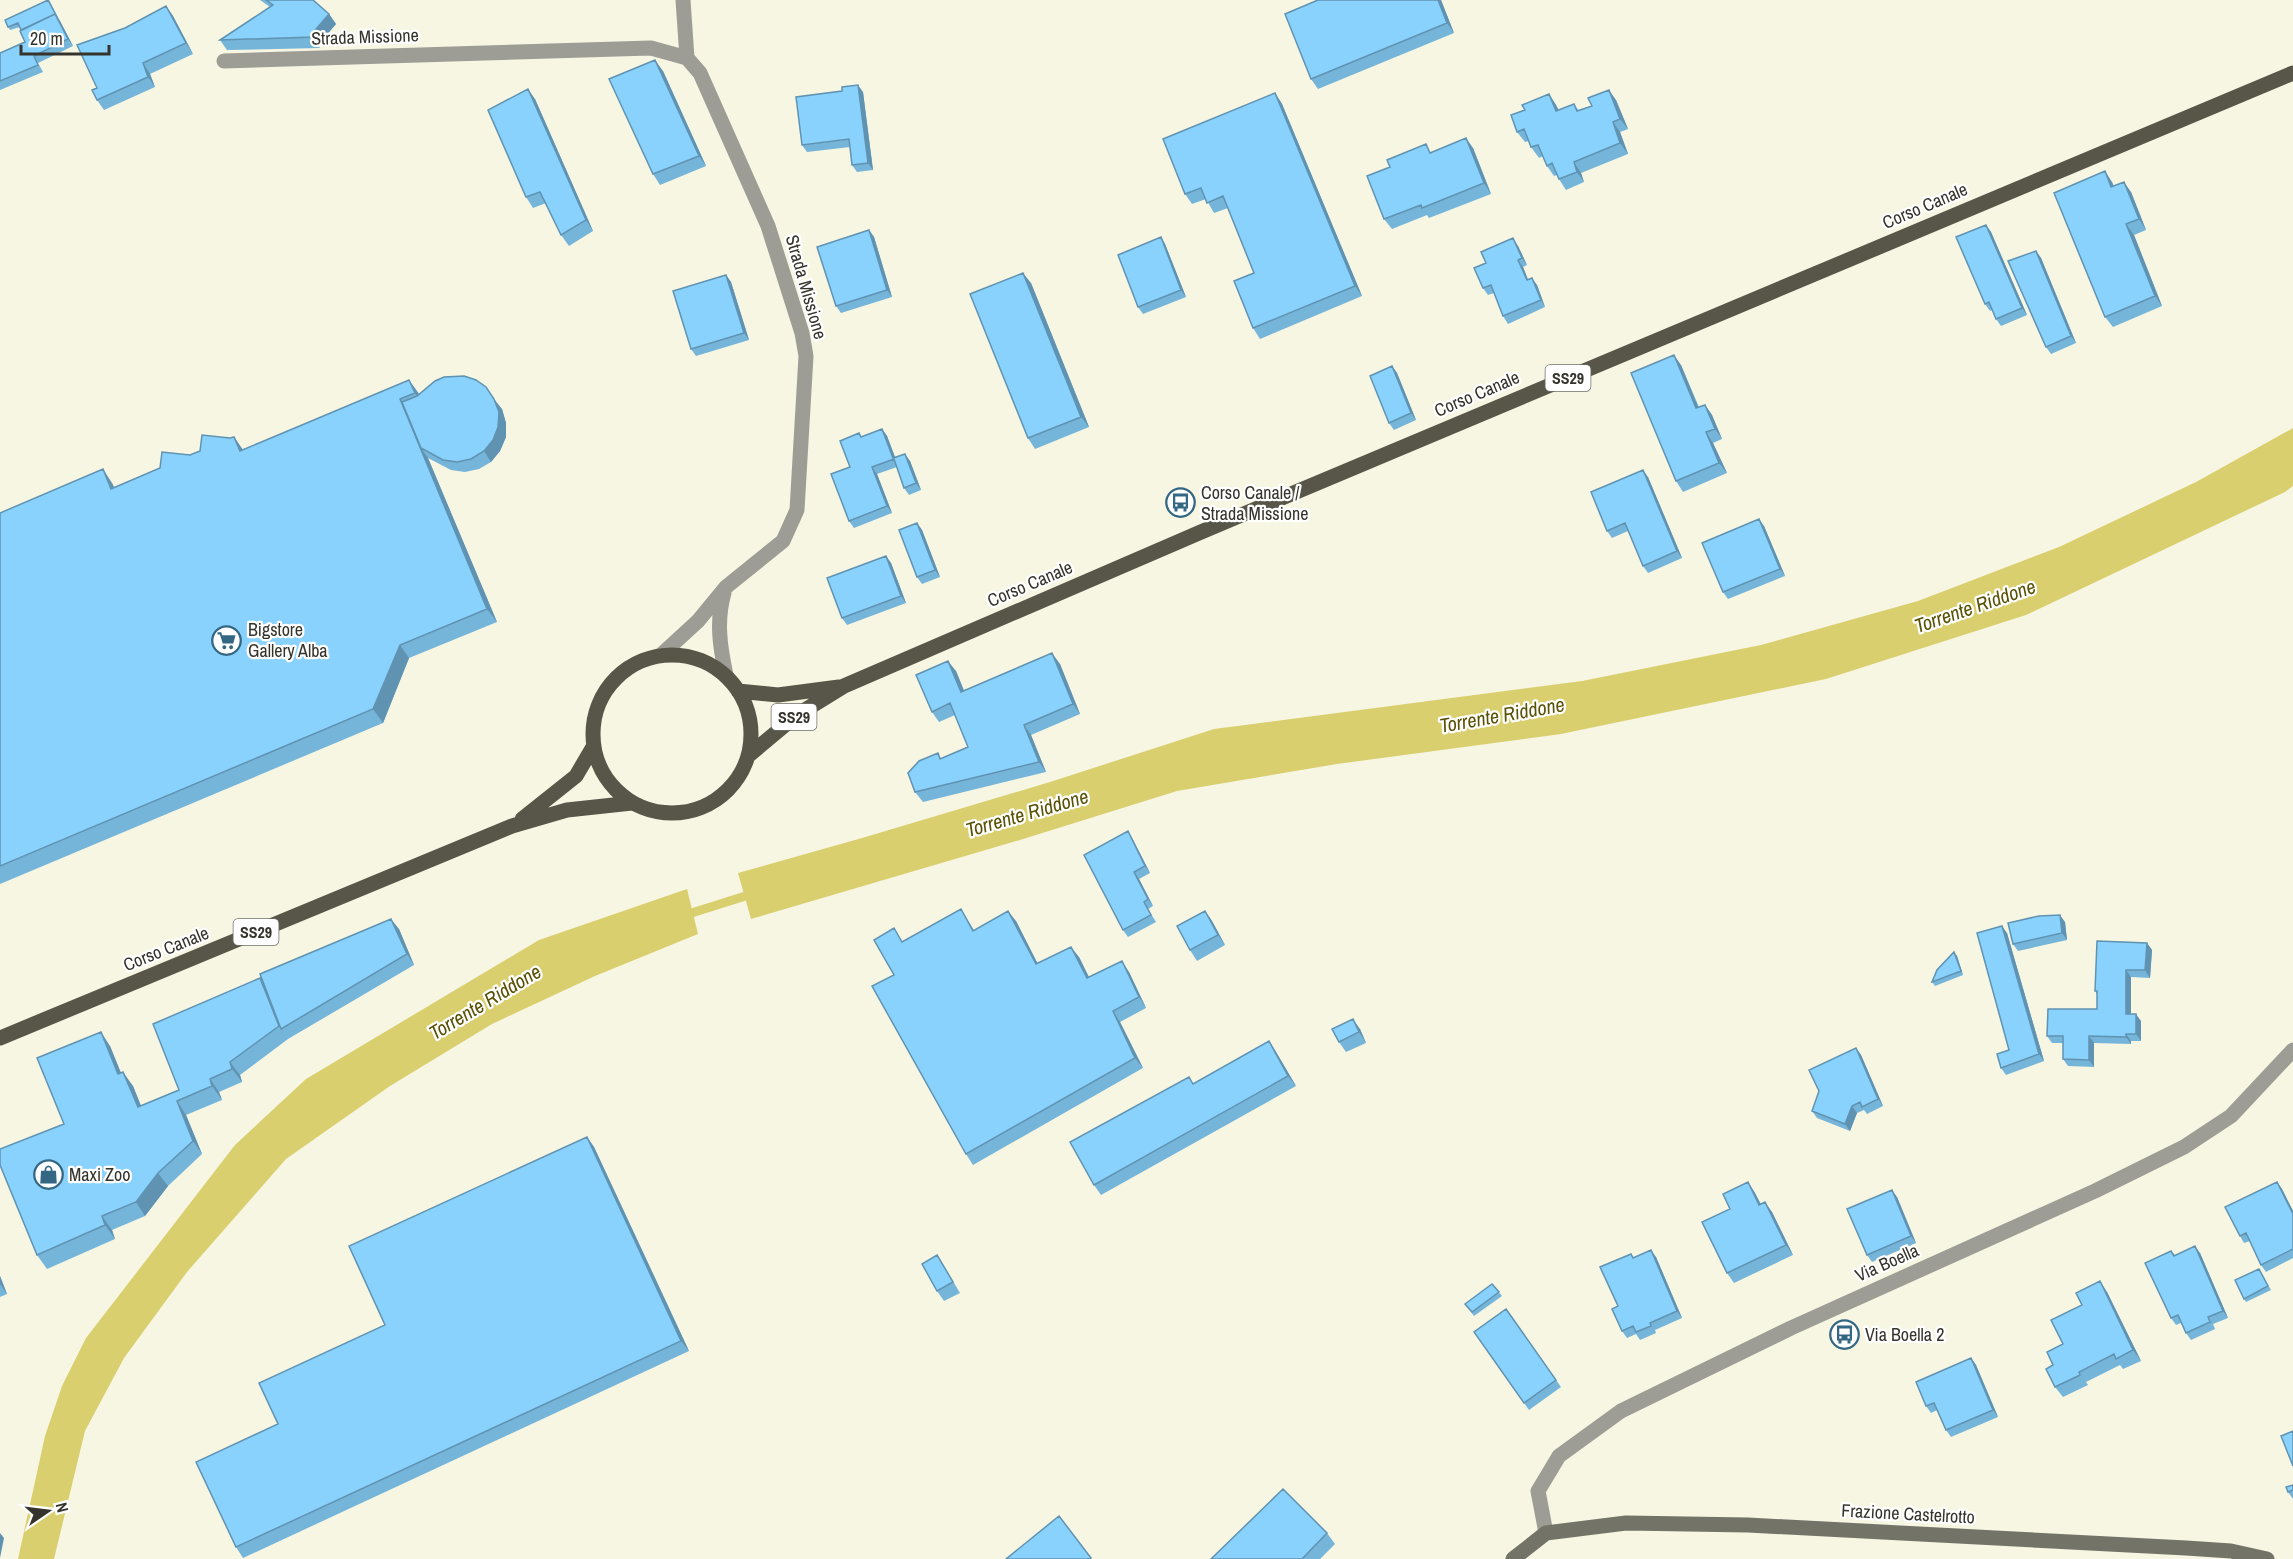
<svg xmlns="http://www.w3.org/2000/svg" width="2293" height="1559" font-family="'Archivo Narrow',sans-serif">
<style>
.water{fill:#dacf6f}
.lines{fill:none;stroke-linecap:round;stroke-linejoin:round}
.stream{stroke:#dacf6f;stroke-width:9}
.street{stroke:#9d9d95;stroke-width:15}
.secondary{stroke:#747368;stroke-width:15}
.primary{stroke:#575649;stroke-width:15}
.wall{fill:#76b5da}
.shaded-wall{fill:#6093b1}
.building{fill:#89d2fd;stroke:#6093b1;stroke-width:1.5}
.labels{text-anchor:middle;stroke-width:4.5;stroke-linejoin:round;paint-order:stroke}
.shield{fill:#fff;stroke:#71706b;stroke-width:1.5}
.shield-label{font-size:16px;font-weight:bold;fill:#34332c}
.street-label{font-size:18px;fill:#34332c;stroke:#fff}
.poi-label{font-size:18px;fill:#34332c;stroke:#fff;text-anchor:start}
.water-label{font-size:20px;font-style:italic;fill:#595103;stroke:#fff}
</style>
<rect width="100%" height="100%" fill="#f7f6e3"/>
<path class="water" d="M2293,428V486L2285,492L2026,615L1826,679L1561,734L1337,764L1177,791L1020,840L751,919L738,873L862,838L1050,782L1214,729L1582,681L1761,645L1918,601L2059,547L2196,482Z
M687,889L698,934L595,976L492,1024L390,1086L286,1159L187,1272L124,1358L85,1431L54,1559H18L45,1436L62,1386L86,1338L235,1145L306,1079L539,940Z"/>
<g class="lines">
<path class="stream" d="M682,916L755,893"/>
<path class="street" d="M683,0L687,58
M224,61L651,48L687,58L700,73L768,226L802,333L806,356L797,510L783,541L726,587L698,621L661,655
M724,593C716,621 720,647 726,675
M1546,1533L1538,1491L1559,1456L1621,1411L1791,1328L2095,1191L2184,1147L2231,1116L2293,1050"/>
<path class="secondary" d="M1513,1559L1546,1533L1626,1523L1748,1525L2186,1548L2231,1551L2267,1559"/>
<path class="primary" d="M593 734a79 79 0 1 1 158 0a79 79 0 1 1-158 0Z
M738,691L778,695L839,687
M748,756L797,715L844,686L1201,532L2293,73
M522,819L576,776L593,747
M0,1038L512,826L567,810L632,803"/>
</g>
<path class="wall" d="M49,0L73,46L38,63L43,72L0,90V53L25,42L20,27L10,30L8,27Z
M260,0H313L329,14L336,24L318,45L320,48L227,50L220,40L270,7Z
M1441,0L1454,33L1318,89L1311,79Z
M166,6L173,16L193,54L150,74L155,87L104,110L97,100V88L125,28Z
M663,71L706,166L660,185L653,174Z
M863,92L873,170L857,172L852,165L850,147L807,152L802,145Z
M1275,93L1282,104L1362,296L1260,339L1253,328L1254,273L1228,208L1214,213L1206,199L1192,204L1185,194Z
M1549,94L1556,105L1559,110L1574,104L1579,111L1616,100L1628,129L1620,132L1628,154L1581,173L1584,182L1566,190L1559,179L1557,175L1554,176L1547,166L1543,156L1539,158L1531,147L1529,141L1525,142L1517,132L1525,110Z
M535,99L593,231L569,246L561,235L546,203L533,208L526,197Z
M1473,148L1491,194L1429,218L1427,215L1392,229L1384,219L1432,152Z
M2112,182L2114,186L2131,192L2146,230L2134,235L2162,306L2113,327L2105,317Z
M1986,225L1991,232L2027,315L2001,326L1996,319L1992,310L1990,311L1985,304Z
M869,230L874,237L892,297L841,313L836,306Z
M1161,237L1165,244L1186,297L1143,314L1138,307Z
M1518,246L1527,265L1523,267L1528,280L1537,285L1545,307L1508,324L1503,316L1494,293L1488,295L1483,288L1486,263Z
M2036,251L2041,258L2076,343L2051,354L2046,347Z
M726,275L731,282L749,340L696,356L691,349Z
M1031,283L1089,427L1035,449L1028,438Z
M1681,365L1699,407L1705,405L1712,415L1722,439L1713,443L1727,473L1683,492L1676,481Z
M1392,366L1397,373L1416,420L1394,430L1389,423Z
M409,380L419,394L502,409L506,423V437L500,451L491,462L479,469L465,472L451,470L428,458L497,622L409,658L383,723L0,884V513L112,483L114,487L234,437L243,450Z
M882,429L887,436L895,457L910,461L921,490L909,495L904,488L897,467L877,474L892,513L854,528L849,521L850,467L859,433L862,437Z
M1648,477L1682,558L1648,573L1643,566L1628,531L1612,538L1607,531Z
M917,523L922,530L940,577L922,584L917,577Z
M1764,526L1785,576L1728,599L1723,592Z
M886,556L891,563L906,603L847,625L842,618Z
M1060,664L1080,714L1031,735L1046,772L923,802L915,792L938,753L941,759L968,747L955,715L939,722L932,712L956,671L964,691Z
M1132,838L1150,873L1139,879L1153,906L1148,909L1156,922L1128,937L1123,930Z
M961,909L974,930L1016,921L1037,963L1079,957L1089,977L1129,972L1146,1008L1120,1022L1143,1068L973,1165L966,1154L903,942Z
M1205,911L1212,921L1225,945L1197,961L1190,950Z
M2065,922L2067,940L2018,951L2013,944Z
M399,929L414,965L288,1039L240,1075L242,1082L219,1092L222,1100L186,1115L202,1154L168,1186L145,1216L112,1230L115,1239L47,1269L37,1255L64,1124L110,1046L121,1073L133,1086L141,1106L179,1090L263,981Z
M2007,933L2044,1061L2006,1075L2001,1068L2009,1050Z
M2147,943L2152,950L2150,978L2131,977V1014L2141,1021V1041H2131V1044L2094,1043V1067L2068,1066L2063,1059V1043H2052L2047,1036L2097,1009V994L2095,991Z
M1957,956L1963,975L1935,986L1932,982Z
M1360,1029L1366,1043L1346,1052L1339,1042Z
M1269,1041L1276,1052L1296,1086L1101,1195L1094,1185L1194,1084Z
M1856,1048L1861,1055L1883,1106L1867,1114L1864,1110L1857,1113L1850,1131L1817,1118L1812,1111Z
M587,1137L594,1147L689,1351L243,1558L236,1547L385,1325Z
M1748,1182L1755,1193L1761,1204L1772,1212L1793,1255L1734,1283L1727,1273L1730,1209Z
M2277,1182L2282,1189L2293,1211V1258L2266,1272L2261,1265L2250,1241L2244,1243L2240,1236Z
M1897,1197L1916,1243L1872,1262L1867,1255Z
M2171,1251L2175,1255L2200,1253L2228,1318L2213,1324L2215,1329L2191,1340L2186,1333L2181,1323L2176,1325L2171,1318Z
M1631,1254L1634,1258L1656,1257L1682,1318L1655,1330L1656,1333L1640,1340L1636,1334L1627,1338L1622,1331L1618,1306Z
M937,1255L944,1266L960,1293L944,1301L937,1291Z
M2259,1269L2271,1290L2246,1302L2244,1299Z
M0,1276L7,1294L0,1297Z
M1492,1284L1502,1296L1474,1316L1465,1304Z
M2107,1292L2141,1361L2123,1369L2120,1365L2086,1382L2088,1385L2063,1397L2055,1387L2053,1365L2063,1344Z
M1506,1309L1561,1387L1529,1410L1474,1332Z
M1971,1358L1976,1365L1998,1417L1951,1437L1946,1430L1937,1410L1931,1413L1926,1406Z
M2293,1485V1499L2288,1492Z
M1327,1533L1335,1544L1320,1559H1211Z"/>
<path class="shaded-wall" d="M1438,0H1441L1454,33L1447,23Z
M166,6L173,16L193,54L186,43Z
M55,14L60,21L73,46L68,39Z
M329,14L336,24L318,45L311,35Z
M655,60L663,71L706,166L699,156Z
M143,63L150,74L155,87L148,77Z
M858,85L863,92L873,170L868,163Z
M528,89L535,99L593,231L586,220Z
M1609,90L1616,100L1628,129L1620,119Z
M1275,93L1282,104L1362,296L1355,286Z
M1549,94L1556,105L1563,121L1556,111Z
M1613,122L1620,132L1628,154L1620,143Z
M1466,138L1473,148L1491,194L1484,183Z
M1574,162L1581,173L1584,182L1577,172Z
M2105,171L2112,182L2118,198L2111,187Z
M2124,182L2131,192L2146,230L2139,219Z
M2126,224L2134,235L2162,306L2155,296Z
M1986,225L1991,232L2027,315L2022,308Z
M869,230L874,237L892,297L887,290Z
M1161,237L1165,244L1186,297L1181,290Z
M1513,238L1518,246L1527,265L1522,258Z
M2036,251L2041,258L2076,343L2071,336Z
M1518,260L1523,267L1531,287L1527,280Z
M1023,273L1031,283L1089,427L1081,417Z
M726,275L731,282L749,340L744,333Z
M1532,278L1537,285L1545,307L1541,300Z
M1674,355L1681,365L1703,419L1696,408Z
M1392,366L1397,373L1416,420L1411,413Z
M409,380L419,394L424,406L415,393Z
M400,399L409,413L421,448L428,458L497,622L487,609Z
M494,399L502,409L506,423V437L500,451L491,462L484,451Z
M1705,405L1712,415L1722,439L1715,429Z
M882,429L887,436L898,465L893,458Z
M1706,432L1713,443L1727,473L1719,463Z
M234,437L243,450L240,451Z
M905,454L910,461L921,490L916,483Z
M872,467L877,474L892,513L887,506Z
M103,469L112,483L121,502L111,489Z
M1643,470L1648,477L1682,558L1677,551Z
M1759,519L1764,526L1785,576L1780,569Z
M917,523L922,530L940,577L935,570Z
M886,556L891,563L906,603L901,596Z
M400,645L409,658L383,723L373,709Z
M1052,653L1060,664L1080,714L1073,704Z
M948,661L956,671L969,703L961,692Z
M1024,725L1031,735L1046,772L1039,762Z
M1128,831L1132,838L1150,873L1145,866Z
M1134,872L1139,879L1153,906L1148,899Z
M1008,911L1016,921L1043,974L1036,964Z
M1205,911L1212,921L1225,945L1218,935Z
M2060,915L2065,922L2067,940L2062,933Z
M391,919L399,929L414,965L407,954Z
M2002,926L2007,933L2044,1061L2039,1054Z
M2147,943L2152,950L2150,978L2145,970Z
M1071,947L1079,957L1094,988L1087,978Z
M1954,952L1957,956L1963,975L1961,971Z
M1122,961L1129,972L1146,1008L1139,997Z
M2126,970L2131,977V1021L2126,1014Z
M1113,1011L1120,1022L1143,1068L1135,1058Z
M2136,1014L2141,1021V1041L2136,1034Z
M1353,1019L1360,1029L1366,1043L1359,1032Z
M101,1032L110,1046L127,1088L118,1074Z
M2126,1034L2131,1041V1044L2126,1037Z
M2089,1036L2094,1043V1067L2089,1060Z
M1269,1041L1276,1052L1296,1086L1288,1076Z
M1856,1048L1861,1055L1883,1106L1878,1099Z
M230,1062L240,1075L242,1082L232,1069Z
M123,1072L133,1086L147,1121L138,1107Z
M210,1079L219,1092L222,1100L212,1086Z
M177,1101L186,1115L202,1154L193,1141Z
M1852,1106L1857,1113L1850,1131L1845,1124Z
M587,1137L594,1147L689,1351L681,1341Z
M158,1173L168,1186L145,1216L136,1202Z
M1748,1182L1755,1193L1766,1216L1759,1205Z
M2277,1182L2282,1189L2293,1211V1214Z
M1892,1190L1897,1197L1916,1243L1911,1236Z
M1765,1202L1772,1212L1793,1255L1786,1245Z
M102,1216L112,1230L115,1239L105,1225Z
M2195,1246L2200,1253L2228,1318L2223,1311Z
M1651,1250L1656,1257L1682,1318L1677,1311Z
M0,1276L7,1294L0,1284Z
M2100,1281L2107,1292L2141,1361L2133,1350Z
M1971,1358L1976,1365L1998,1417L1993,1410Z
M0,1533L4,1538L0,1558Z"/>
<path class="building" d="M48,0L57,17L55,14L21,30L18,23L8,27L5,20Z
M266,0H313L329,14L311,35L313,37L220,40L273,5Z
M1318,0H1438L1447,23L1311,79L1285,14Z
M166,6L186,43L143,63L148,77L97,100L92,90L97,88L77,45L125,28Z
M55,14L68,39L34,56L38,65L0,81V53L25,42L20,31Z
M655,60L699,156L653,174L609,79Z
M858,85L868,163L852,165L849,139L802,145L796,97L842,91V87Z
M528,89L586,220L561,235L540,192L526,197L488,110Z
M1609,90L1620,119L1613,122L1620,143L1574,162L1577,172L1559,179L1552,163L1547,166L1538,145L1531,147L1524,129L1517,132L1511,115L1525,110L1522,105L1549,94L1556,111L1574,104L1577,111L1592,106L1588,98Z
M1275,93L1355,286L1253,328L1234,281L1254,273L1223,196L1207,203L1201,188L1185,194L1163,139Z
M1466,138L1484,183L1422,208L1421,205L1384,219L1367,176L1390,167L1387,160L1426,144L1430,153Z
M2105,171L2111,187L2124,182L2139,219L2126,224L2155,296L2105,317L2054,193Z
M1986,225L2022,308L1996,319L1989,302L1985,304L1956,237Z
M869,230L887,290L836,306L817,247Z
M1161,237L1181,290L1138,307L1118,255Z
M1513,238L1522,258L1518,260L1527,280L1532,278L1541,300L1503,316L1491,285L1483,288L1474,268L1486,263L1481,252Z
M2036,251L2071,336L2046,347L2008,261Z
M1023,273L1081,417L1028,438L970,294Z
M726,275L744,333L691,349L673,291Z
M1674,355L1696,408L1705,405L1715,429L1706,432L1719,463L1676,481L1631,373Z
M1392,366L1411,413L1389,423L1370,376Z
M464,376L476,380L486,387L494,399L499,412L498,427L493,440L484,451L471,459L457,462L443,460L421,448L402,402L417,396L435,381L444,377Z
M409,380L415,393L400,399L487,609L400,645L373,709L0,866V513L103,469L111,489L160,468L162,452L190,455L200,451L202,435L230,438L234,437L240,451Z
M882,429L893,458L905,454L916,483L904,488L894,459L872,467L887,506L849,521L831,474L850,467L840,441L859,433L861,437Z
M1643,470L1677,551L1643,566L1625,523L1607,531L1591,492Z
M1759,519L1780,569L1723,592L1702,543Z
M917,523L935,570L917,577L899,530Z
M886,556L901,596L842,618L827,578Z
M1052,653L1073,704L1024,725L1039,762L915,792L908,773L919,761L938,753L940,759L968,747L950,703L932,712L916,675L948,661L961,692Z
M1128,831L1145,866L1134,872L1148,899L1144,902L1151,915L1123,930L1084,855Z
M961,909L973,931L1008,911L1036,964L1071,947L1087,978L1122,961L1139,997L1113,1011L1135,1058L966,1154L872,986L894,975L874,940L894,928L902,942Z
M1205,911L1218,935L1190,950L1177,926Z
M2060,915L2062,933L2013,944L2008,923L2039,916Z
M391,919L407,954L281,1029L260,974Z
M2002,926L2039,1054L2001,1068L1997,1054L2009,1050L1977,933Z
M2097,941L2147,943L2145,970H2126V1014H2136V1034H2126V1037L2089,1036V1060L2063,1059V1036H2047L2048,1009H2097V991H2095Z
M1954,952L1961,971L1932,982L1937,970Z
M260,978L279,1026L230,1062L232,1069L210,1079L212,1086L177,1101L193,1141L158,1173L136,1202L102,1216L105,1225L37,1255L0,1165V1149L64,1124L37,1058L101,1032L118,1074L123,1072L138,1107L179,1090L153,1024Z
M1353,1019L1359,1032L1339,1042L1332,1029Z
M1269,1041L1288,1076L1094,1185L1070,1142L1189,1077L1193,1084Z
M1856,1048L1878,1099L1862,1107L1860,1102L1852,1106L1845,1124L1812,1111L1819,1091L1809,1070Z
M587,1137L681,1341L236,1547L196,1462L278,1424L259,1383L385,1325L349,1246Z
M1748,1182L1759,1205L1765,1202L1786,1245L1727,1273L1702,1222L1730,1209L1723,1194Z
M2277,1182L2293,1214V1249L2261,1265L2246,1233L2240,1236L2225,1207Z
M1892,1190L1911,1236L1867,1255L1847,1209Z
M2195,1246L2223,1311L2208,1317L2210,1322L2186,1333L2178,1315L2171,1318L2145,1263L2171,1251L2174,1256Z
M1651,1250L1677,1311L1650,1323L1651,1326L1636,1332L1633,1326L1622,1331L1612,1309L1618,1306L1600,1267L1631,1254L1633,1258Z
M937,1255L953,1282L937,1291L922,1264Z
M2259,1269L2268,1286L2244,1299L2235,1280Z
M2100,1281L2133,1350L2116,1359L2114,1354L2079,1372L2080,1375L2055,1387L2046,1369L2053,1365L2047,1352L2063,1344L2051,1320L2082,1305L2076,1293Z
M1492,1284L1499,1292L1472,1312L1465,1304Z
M1506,1309L1556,1380L1524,1403L1474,1332Z
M1971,1358L1993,1410L1946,1430L1934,1403L1926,1406L1916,1382Z
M2293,1431V1466L2281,1436Z
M2293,1485V1490L2288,1492L2286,1487Z
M1283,1489L1327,1533L1302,1559H1211Z
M1059,1516L1091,1558L1090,1559H1006Z"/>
<defs>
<symbol id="bus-ring" viewBox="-11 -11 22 22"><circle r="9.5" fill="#fff" stroke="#336783" stroke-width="1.5"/><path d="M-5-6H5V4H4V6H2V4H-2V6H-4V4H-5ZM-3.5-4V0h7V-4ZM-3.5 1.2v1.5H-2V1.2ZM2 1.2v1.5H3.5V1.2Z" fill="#336783"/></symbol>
<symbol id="supermarket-ring" viewBox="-11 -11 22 22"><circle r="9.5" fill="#fff" stroke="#336783" stroke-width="1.5"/><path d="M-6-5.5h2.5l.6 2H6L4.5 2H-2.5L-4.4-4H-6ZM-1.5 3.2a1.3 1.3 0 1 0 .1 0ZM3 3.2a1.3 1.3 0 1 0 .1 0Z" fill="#336783"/></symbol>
<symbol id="shop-ring" viewBox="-11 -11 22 22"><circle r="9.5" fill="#fff" stroke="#336783" stroke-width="1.5"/><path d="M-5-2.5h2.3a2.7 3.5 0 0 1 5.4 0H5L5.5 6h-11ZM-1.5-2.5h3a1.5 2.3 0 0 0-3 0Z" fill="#336783"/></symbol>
</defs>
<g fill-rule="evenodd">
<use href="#bus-ring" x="1164" y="486" width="33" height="33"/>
<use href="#supermarket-ring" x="210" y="624" width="33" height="33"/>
<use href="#shop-ring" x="32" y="1158" width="33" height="33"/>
<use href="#bus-ring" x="1828" y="1318" width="33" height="33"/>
</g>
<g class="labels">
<g class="shield">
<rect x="1545.5" y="365" width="45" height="26" rx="4.5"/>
<rect x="771.5" y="704" width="45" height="26" rx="4.5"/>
<rect x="233.5" y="919" width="45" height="26" rx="4.5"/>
</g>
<g class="shield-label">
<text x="1568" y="384">SS29</text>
<text x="794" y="723">SS29</text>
<text x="256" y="938">SS29</text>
</g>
<g class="street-label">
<text transform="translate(365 37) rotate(-2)" y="6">Strada Missione</text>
<text transform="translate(1925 206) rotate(-23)" y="6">Corso Canale</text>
<text transform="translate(806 287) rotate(74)" y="6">Strada Missione</text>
<text transform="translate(1477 394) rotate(-23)" y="6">Corso Canale</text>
<text transform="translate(1030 584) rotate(-23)" y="6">Corso Canale</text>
<text transform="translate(166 949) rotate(-22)" y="6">Corso Canale</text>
<text transform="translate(1887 1263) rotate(-24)" y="6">Via Boella</text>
<text transform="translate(1908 1514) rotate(3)" y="6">Frazione Castelrotto</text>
</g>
<g class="poi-label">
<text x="1201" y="499">Corso Canale /<tspan x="1201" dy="21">Strada Missione</tspan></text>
<text x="248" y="636">Bigstore<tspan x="248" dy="21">Gallery Alba</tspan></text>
<text x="69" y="1181">Maxi Zoo</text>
<text x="1865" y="1341">Via Boella 2</text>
</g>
<g class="water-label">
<text transform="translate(1975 606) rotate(-19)" y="7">Torrente Riddone</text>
<text transform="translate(1502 715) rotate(-10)" y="7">Torrente Riddone</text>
<text transform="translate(1027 813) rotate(-16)" y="7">Torrente Riddone</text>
<text transform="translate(485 1002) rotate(-31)" y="7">Torrente Riddone</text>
</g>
</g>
<g transform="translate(48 1511) rotate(76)" stroke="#ffffff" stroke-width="4.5" paint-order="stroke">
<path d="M0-4.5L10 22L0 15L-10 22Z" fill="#34332c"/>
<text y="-9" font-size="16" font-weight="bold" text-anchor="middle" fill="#34332c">N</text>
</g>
<path d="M21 45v9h88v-9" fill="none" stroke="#34332c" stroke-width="3"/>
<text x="30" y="45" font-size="18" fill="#34332c" stroke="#ffffff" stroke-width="4.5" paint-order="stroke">20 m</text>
</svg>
